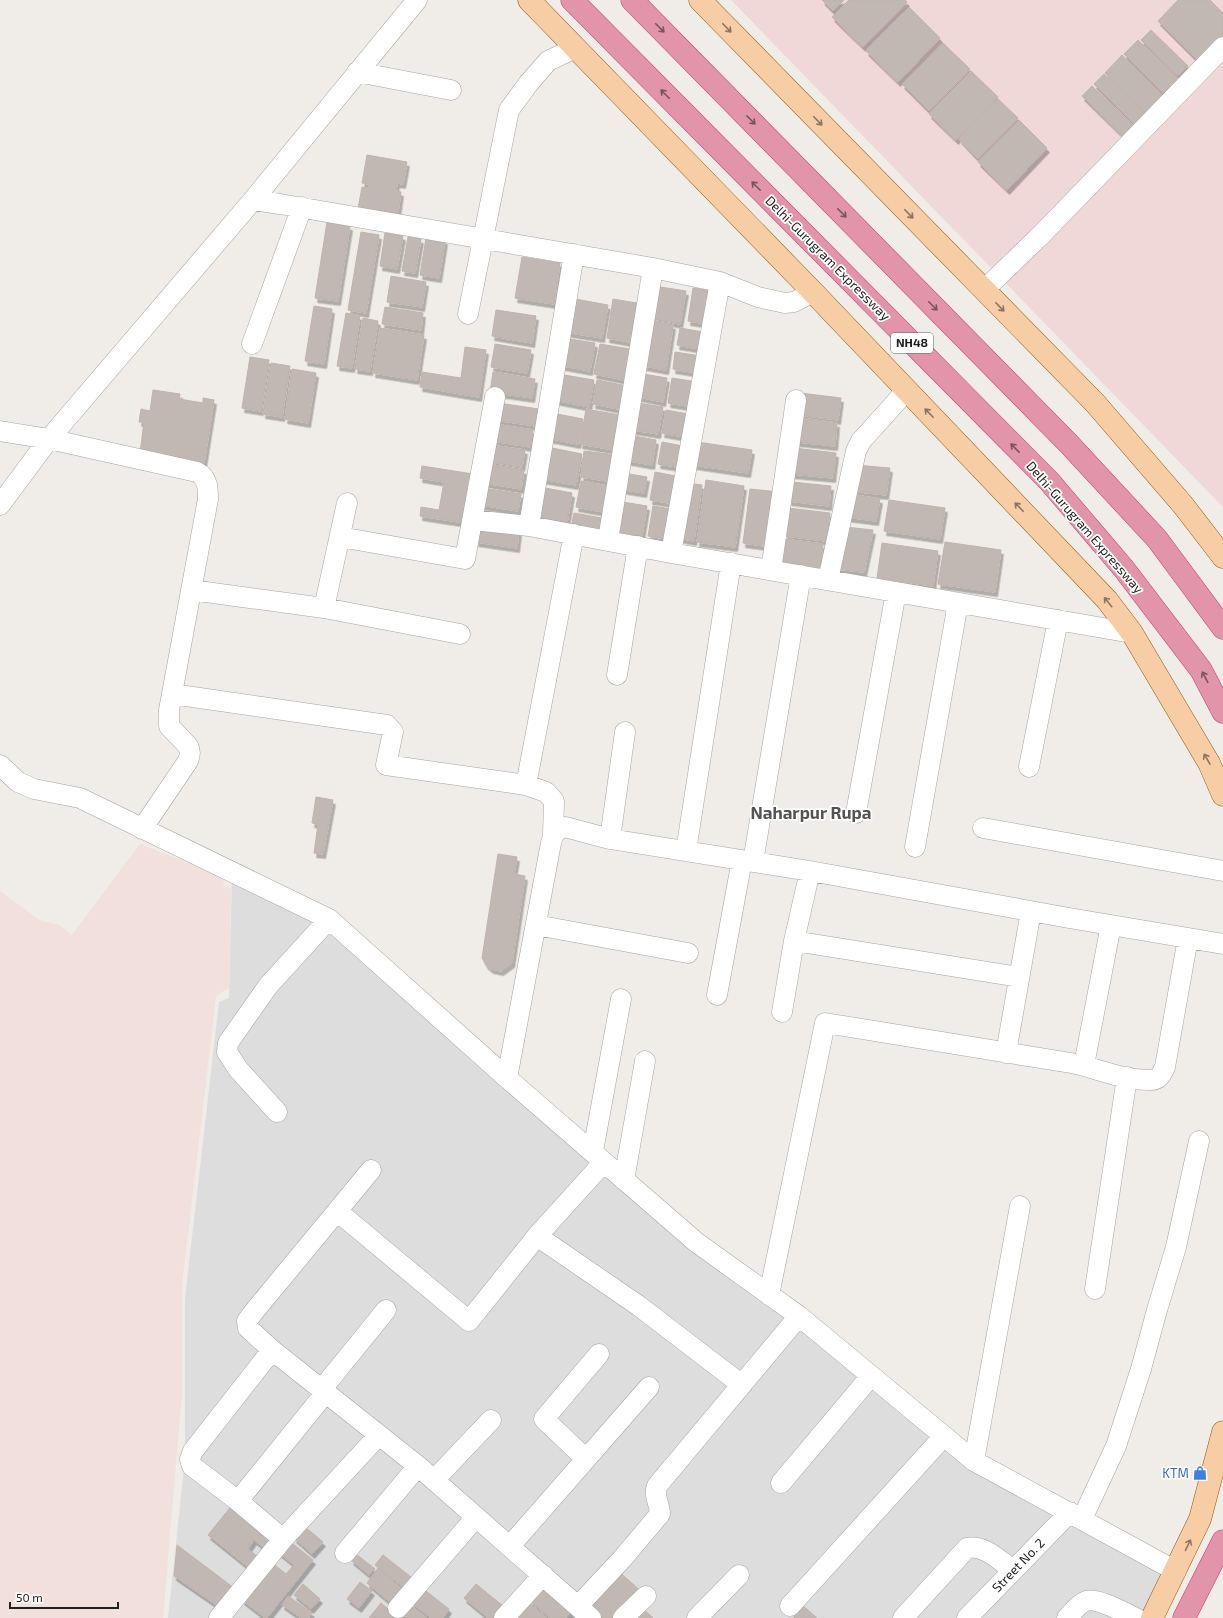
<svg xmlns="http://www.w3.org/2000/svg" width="1223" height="1618" font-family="'Exo 2',sans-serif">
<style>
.residential{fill:#dedddd}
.commercial{fill:#f0d8d9}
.military{fill:#f1e0dc}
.building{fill:#c1b8b4;stroke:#c1b2aa;filter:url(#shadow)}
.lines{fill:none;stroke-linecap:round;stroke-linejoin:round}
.minor-casing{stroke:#a4a4a4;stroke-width:21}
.major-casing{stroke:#935909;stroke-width:23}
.highway-casing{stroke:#d13176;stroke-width:23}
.minor{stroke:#fff;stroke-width:20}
.major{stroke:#f7cda6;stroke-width:22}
.highway{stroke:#e294aa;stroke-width:22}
.oneway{stroke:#77545e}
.oneway2{stroke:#8c7663}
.labels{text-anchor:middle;stroke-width:3.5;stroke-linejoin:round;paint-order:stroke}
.shield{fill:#fff;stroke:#636363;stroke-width:1}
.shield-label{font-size:12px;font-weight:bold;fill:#202020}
.street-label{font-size:13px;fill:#202020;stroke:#fff}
.shop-label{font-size:13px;fill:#366cbe;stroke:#fff;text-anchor:end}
.district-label{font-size:17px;font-weight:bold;fill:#535353;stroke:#fff}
</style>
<defs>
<filter id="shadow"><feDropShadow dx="2.5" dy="4.5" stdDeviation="0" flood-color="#0004"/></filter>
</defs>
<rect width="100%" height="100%" fill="#f0ece7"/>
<path class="residential" d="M232,875L329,914L522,1096L1016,1488L1164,1570L1139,1618H168L185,1459V1298L219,1002L229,998Z"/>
<path class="commercial" d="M731,0H1223V507Z"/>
<path class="military" d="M140,844L225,878L223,886L231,888L229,988L216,996L182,1285V1392L163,1618H0V891L39,920L59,925L72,935Z"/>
<path class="building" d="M822,0H844L833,11Z
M849,0H905L907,2L863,47L832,17Z
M1178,0H1210L1223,13V43L1202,65L1158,21Z
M909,7L940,38L898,82L866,51Z
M1151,30L1188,66L1178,76L1141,40Z
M1138,40L1177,78L1163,93L1124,54Z
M943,43L970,69L929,111L902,84Z
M1122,55L1163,96L1146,113L1105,73Z
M971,71L998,97L956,140L929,114Z
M1104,74L1144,113L1134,124L1094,84Z
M1092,86L1136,128L1126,139L1082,96Z
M998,99L1018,118L978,159L959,139Z
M1019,120L1047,148L1007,190L978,162Z
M367,155L407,162L403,184L397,183L396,191L401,192L397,220L357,214L362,187L369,188L370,184L362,183Z
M327,222L350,226L338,301L315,298Z
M361,232L379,235L366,313L348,310Z
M385,233L403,236L397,269L380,266Z
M408,237L421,239L415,273L402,271Z
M426,238L445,240L439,278L420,275Z
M522,257L560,263L554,304L515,298Z
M391,276L426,282L422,307L387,302Z
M654,286L686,291L680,324L648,318Z
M693,288L714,291L708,324L688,321Z
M570,298L608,305L602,338L564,332Z
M613,299L642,304L635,343L607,338Z
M314,306L332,309L324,364L305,361Z
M385,307L423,313L421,330L382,324Z
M496,310L536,316L532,343L492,336Z
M346,313L360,316L352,368L337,366Z
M363,318L378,321L370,371L355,369Z
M651,321L673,325L666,370L644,366Z
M380,328L424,335L417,380L373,373Z
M680,328L703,332L700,349L677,345Z
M563,338L595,343L590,371L558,365Z
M495,344L531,350L527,373L491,367Z
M600,344L636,350L630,381L594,374Z
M465,347L486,350L479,397L420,387L422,372L461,378Z
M675,352L701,356L698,373L673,369Z
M250,357L269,360L261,411L242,408Z
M271,363L290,366L282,417L263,414Z
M292,369L316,373L308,423L285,419Z
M493,372L535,379L532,398L490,392Z
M558,374L594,380L589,407L554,400Z
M643,374L667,378L663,402L639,397Z
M672,378L697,382L693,407L668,403Z
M597,380L627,386L623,410L593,404Z
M153,390L180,394L179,399L203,403V398L214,400L204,463L140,453L144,422H139L141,409L150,411Z
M800,393L841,398L838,420L798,415Z
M498,403L539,409L536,426L495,420Z
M638,403L663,407L658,434L633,430Z
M586,409L625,416L619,451L580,444Z
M666,410L694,415L690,438L662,433Z
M552,413L583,419L578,444L547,438Z
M800,418L837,423L835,446L797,442Z
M494,424L533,430L530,447L492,441Z
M629,435L656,440L652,465L624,460Z
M662,442L688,447L684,468L658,464Z
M697,442L752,450L748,473L694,465Z
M491,445L525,450L522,467L489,462Z
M547,447L582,454L576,485L541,479Z
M794,448L836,453L833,478L791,474Z
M584,451L617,455L613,482L581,477Z
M487,464L524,470L521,489L484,483Z
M854,465L890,468L886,495L850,491Z
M422,466L473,474L465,523L420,516L421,507L439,510L444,482L420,478Z
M655,472L681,477L676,504L650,500Z
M623,473L647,477L644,493L620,489Z
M706,480L744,486L735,547L697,542Z
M581,481L613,487L609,513L576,507Z
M792,482L831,486L829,506L789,501Z
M686,483L702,485L694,541L678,538Z
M540,487L572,493L567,523L535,517Z
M483,488L521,494L518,511L480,505Z
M750,489L779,492L771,547L743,543Z
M849,494L880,499L876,521L845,517Z
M889,500L945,508L940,539L884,531Z
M623,502L647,506L642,536L618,532Z
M653,506L677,510L672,540L648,536Z
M788,508L830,513L826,541L785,536Z
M574,513L607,519L604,534L571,528Z
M479,525L519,531L517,548L476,542Z
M846,527L873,530L864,572L833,569Z
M783,539L823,544L820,574L780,569Z
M945,542L1001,550L995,592L938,584Z
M882,543L938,551L933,586L877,578Z
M316,797L333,800L323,854L314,853L318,824L312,823Z
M498,854L517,857L514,874L525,876L512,963L501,971L491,969L486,965L482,958Z
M233,1504L278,1541L269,1552L254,1540L248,1549L263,1561L254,1572L208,1535Z
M304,1526L323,1542L312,1554L294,1538Z
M288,1540L313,1560L267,1618H265L242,1600L271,1562L286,1574L294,1565L278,1552Z
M177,1545L234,1588L219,1607L174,1576Z
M356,1554L375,1569L369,1575L351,1560Z
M383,1555L411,1577L403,1587L375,1565Z
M378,1568L404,1591L393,1605L367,1583Z
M617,1570L644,1594L622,1618H598L584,1605Z
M360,1582L372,1591L359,1608L347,1599Z
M303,1584L320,1599L311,1609L294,1595Z
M476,1584L508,1610L501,1618H488L464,1598Z
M542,1587L572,1612L566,1618H550L530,1601Z
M422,1588L449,1609L443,1618H431L411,1603Z
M288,1596L312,1613L309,1618H301L282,1605Z
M527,1601L547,1618H517Z
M381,1603L395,1615L393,1618H369Z
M408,1603L427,1618H396Z
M638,1604L653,1618H626Z
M802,1605L817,1618H795L793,1616Z"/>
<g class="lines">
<defs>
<path id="minor" d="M357,72L451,90
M253,200L280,204L653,268L720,282L758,297L785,303L794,302L813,292
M984,290L1042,234L1223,47
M468,314L509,110L528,84L548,61L575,48
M252,344L302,207
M0,431L49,439L197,472C208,478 208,488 208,499L169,710V726L188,746C191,751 190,755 188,761L142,829
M0,505L49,439L253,200L417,0
M473,520L529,526L671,553L1132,633
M529,526L574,254
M340,537L465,559L495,397
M608,540L653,268
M671,553L720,282
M771,570L796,400
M828,580L856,451L861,441L907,390
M191,590L324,608L460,634
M324,608L347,503
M617,675L638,546
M172,694L387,725L393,732L386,765L526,785L546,792L554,801L553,835
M0,765L18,782L34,789L80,798L329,919L507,1078L696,1242L799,1316L974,1461L1176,1571
M1029,767L1058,620
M526,785L574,534
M856,813L896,592
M983,828L1223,871
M610,839L625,732
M915,847L958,603
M686,851L731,563
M753,862L801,575
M536,925L688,953
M794,941L1019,977
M717,995L742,860
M782,1012L794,941L810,871
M1006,1053L1031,911
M1084,1065L1111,925
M507,1078L551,843C553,834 556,830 565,827L610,839L810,871L1069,918L1223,944
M277,1112L238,1069L227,1052L228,1043L268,986L329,919
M593,1151L621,999
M371,1170L252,1314L247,1321L248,1328L272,1350L418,1466L591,1618
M624,1180L645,1061
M337,1211L469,1321L537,1236L604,1162
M537,1236L639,1306L742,1385
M1095,1289L1127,1077
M769,1295L825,1023C907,1037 989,1050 1071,1063C1097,1068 1124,1081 1151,1080C1160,1080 1162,1073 1165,1067L1188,938
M272,1350L193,1451L190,1459L192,1466L238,1501L283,1539
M322,1389L386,1310
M586,1459L544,1419L599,1354
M974,1461L1020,1206
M434,1480L491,1420
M781,1483L871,1376
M238,1501L326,1392
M1082,1519L1116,1446L1141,1369L1157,1310L1176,1247L1199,1141
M510,1546L649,1387
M345,1553L418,1466
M578,1606L622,1559L660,1514C660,1504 653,1496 657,1486L799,1316
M790,1606L944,1436
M398,1608L476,1517
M219,1618L283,1539L378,1436
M504,1618L543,1575
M623,1618L646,1596
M697,1618L739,1575
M903,1618L967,1548C984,1544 1000,1561 1013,1570
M967,1618L1070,1512
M1067,1618C1073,1612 1078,1604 1086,1601C1097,1597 1125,1613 1136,1618"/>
<path id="major" d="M529,0L813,292L1107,600L1132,633L1209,763L1223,795
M700,0L1095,403L1183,505L1223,557
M1152,1618L1200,1519L1223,1432"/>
<path id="highway" d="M572,0L1049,481L1124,569L1201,670L1223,712
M632,0L1069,444L1157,539L1223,628
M1184,1618L1223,1541"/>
</defs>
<use href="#minor" class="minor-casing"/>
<use href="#major" class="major-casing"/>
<use href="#highway" class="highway-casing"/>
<use href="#minor" class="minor"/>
<use href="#major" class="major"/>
<use href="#highway" class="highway"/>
</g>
<defs><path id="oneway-shaft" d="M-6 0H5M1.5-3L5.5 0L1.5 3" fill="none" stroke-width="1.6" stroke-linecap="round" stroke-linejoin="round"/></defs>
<g class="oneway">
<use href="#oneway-shaft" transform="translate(660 28) rotate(45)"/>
<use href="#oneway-shaft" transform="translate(665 94) rotate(-135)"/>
<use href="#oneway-shaft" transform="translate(751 120) rotate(45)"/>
<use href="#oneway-shaft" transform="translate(756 186) rotate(-135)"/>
<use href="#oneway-shaft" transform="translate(842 213) rotate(45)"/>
<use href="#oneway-shaft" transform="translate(933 306) rotate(45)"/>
<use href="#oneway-shaft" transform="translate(1015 448) rotate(-135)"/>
<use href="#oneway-shaft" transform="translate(1205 677) rotate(-118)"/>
</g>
<g class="oneway2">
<use href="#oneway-shaft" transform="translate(727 28) rotate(46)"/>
<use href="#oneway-shaft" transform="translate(818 121) rotate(46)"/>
<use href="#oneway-shaft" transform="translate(909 214) rotate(46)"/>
<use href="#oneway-shaft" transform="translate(1000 307) rotate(46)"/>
<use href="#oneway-shaft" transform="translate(929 413) rotate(-134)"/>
<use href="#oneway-shaft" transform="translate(1019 507) rotate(-134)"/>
<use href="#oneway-shaft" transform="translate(1108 602) rotate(-129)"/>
<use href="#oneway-shaft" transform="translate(1207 759) rotate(-120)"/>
<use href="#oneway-shaft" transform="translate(1188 1545) rotate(-65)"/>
</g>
<defs>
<symbol id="shop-bare" viewBox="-9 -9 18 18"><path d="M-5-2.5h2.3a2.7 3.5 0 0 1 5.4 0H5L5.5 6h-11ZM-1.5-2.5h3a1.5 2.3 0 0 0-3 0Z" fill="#3f7fe0" stroke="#fff" stroke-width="2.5" paint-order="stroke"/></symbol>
</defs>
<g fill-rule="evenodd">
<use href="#shop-bare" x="1190" y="1463" width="20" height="20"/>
</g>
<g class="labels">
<rect class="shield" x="891" y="333" width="42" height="20" rx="3"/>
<g class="shield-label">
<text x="912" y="347">NH48</text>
</g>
<g class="street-label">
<text transform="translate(828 258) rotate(45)" y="5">Delhi-Gurugram Expressway</text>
<text transform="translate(1085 527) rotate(49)" y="5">Delhi-Gurugram Expressway</text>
<text transform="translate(1018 1565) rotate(-46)" y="5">Street No. 2</text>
</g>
<g class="shop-label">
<text x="1189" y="1478">KTM</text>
</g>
<g class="district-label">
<text x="811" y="819">Naharpur Rupa</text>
</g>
</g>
<path d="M10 1602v6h108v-6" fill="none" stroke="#202020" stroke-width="2"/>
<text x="16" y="1602" font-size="12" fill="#202020" stroke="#ffffff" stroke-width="3" paint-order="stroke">50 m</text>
</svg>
